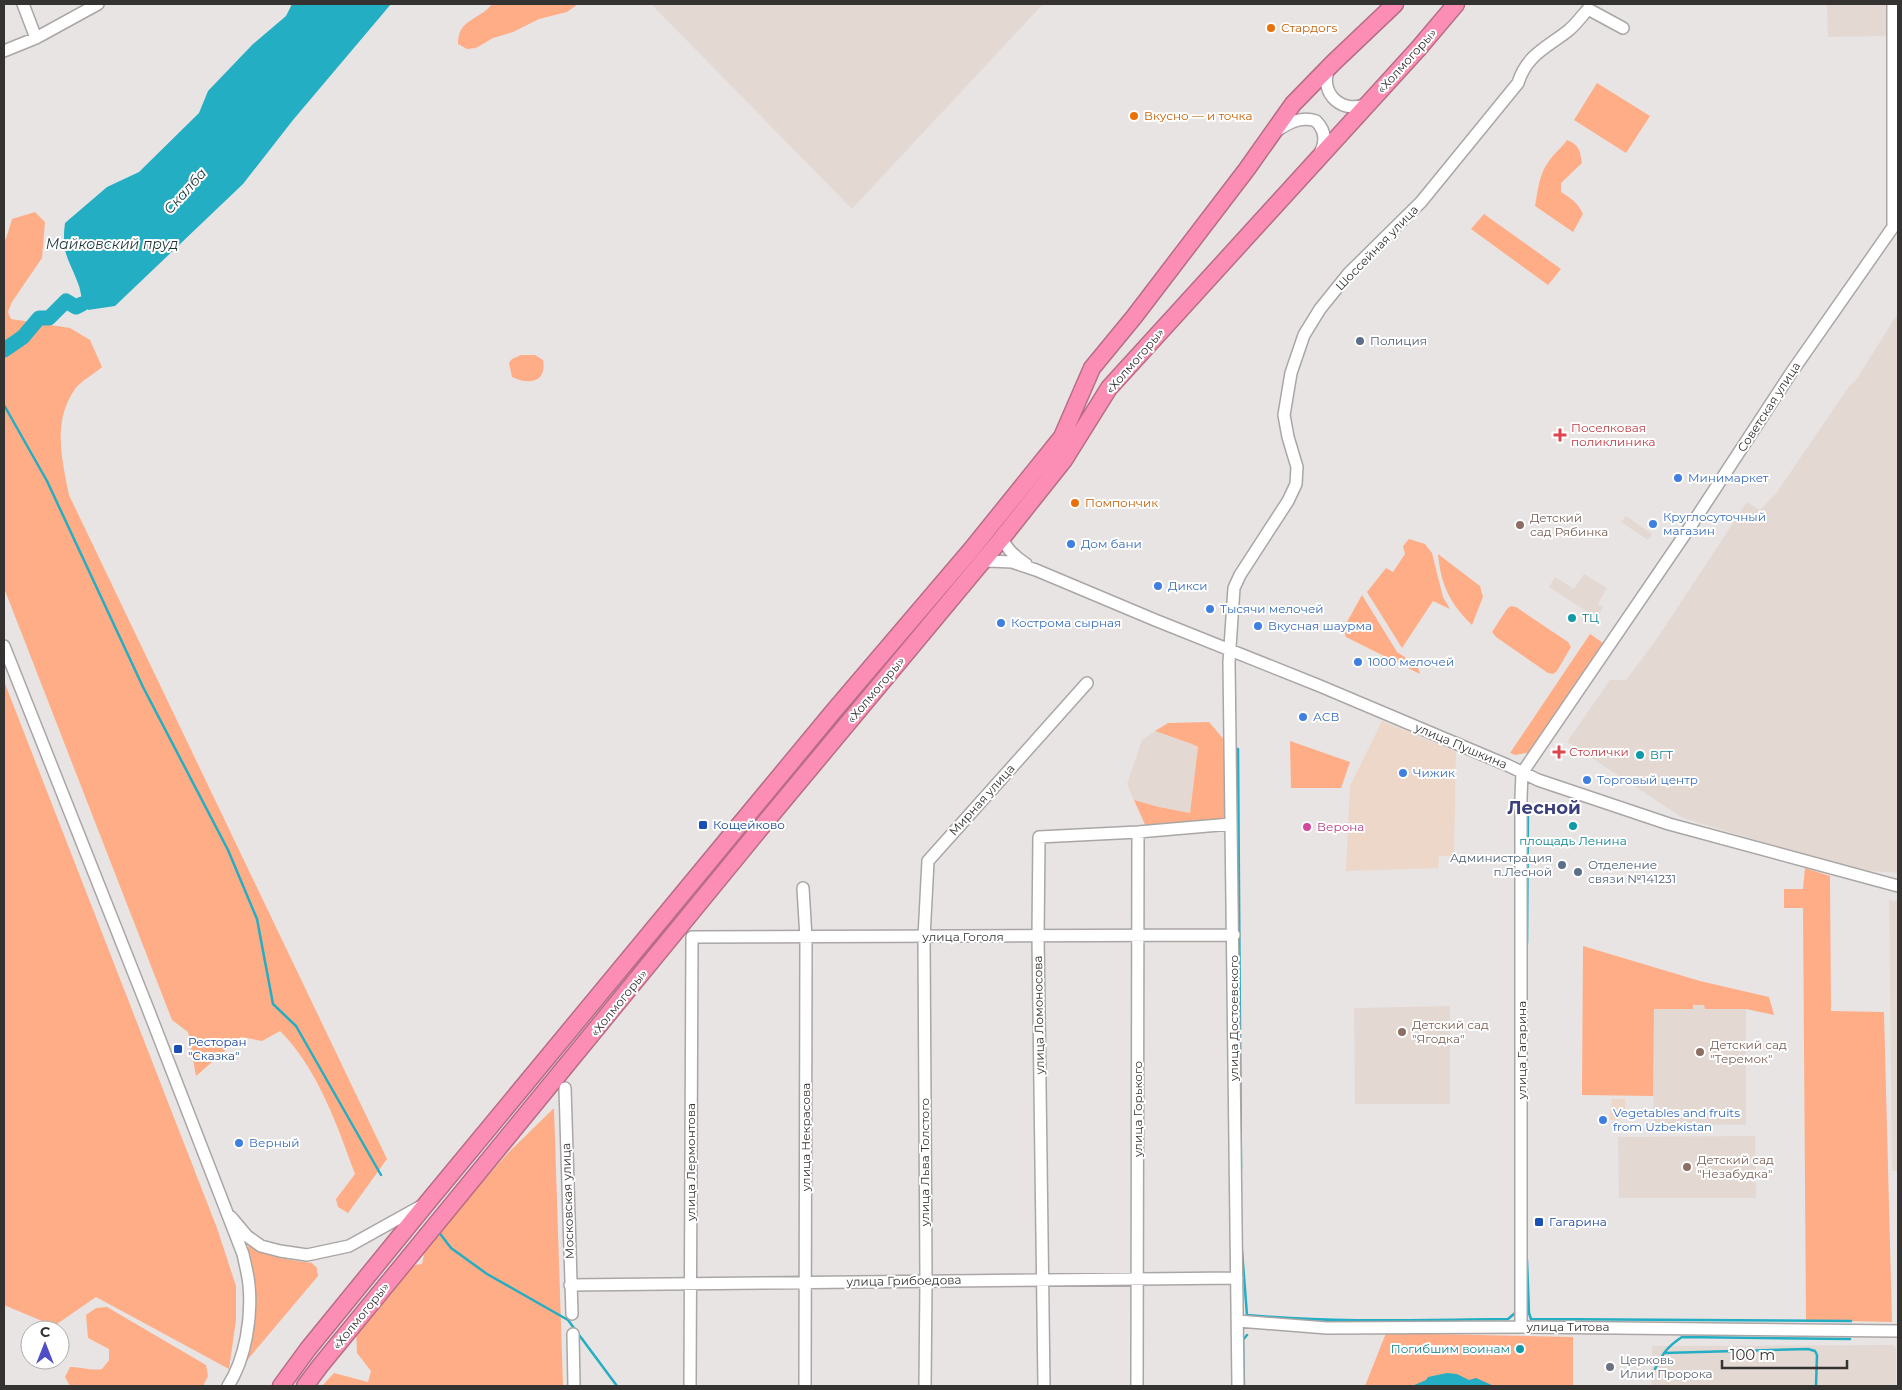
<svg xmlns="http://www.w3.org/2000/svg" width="1902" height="1390" font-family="Montserrat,sans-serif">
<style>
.commercial{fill:#ecd7c9}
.built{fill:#e4d8d3}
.green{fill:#ffad86}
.water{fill:#24aec4}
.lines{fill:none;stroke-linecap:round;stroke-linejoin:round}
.stream{stroke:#24aec4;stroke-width:2.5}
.river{stroke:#24aec4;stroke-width:15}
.minor-casing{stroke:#aaa6a5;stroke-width:14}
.highway-casing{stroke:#b66e86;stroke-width:19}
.minor{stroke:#fff;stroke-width:11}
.highway{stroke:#fc8db4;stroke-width:16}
.food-dot{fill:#e8710a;stroke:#fff;stroke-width:2}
.service-dot{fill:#5c6f8a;stroke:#fff;stroke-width:2}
.health-dot{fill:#e0444e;stroke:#fff;stroke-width:2}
.shop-dot{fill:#3f7fe0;stroke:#fff;stroke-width:2}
.education-dot{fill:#8d6e63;stroke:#fff;stroke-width:2}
.culture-dot{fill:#0f9aa8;stroke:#fff;stroke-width:2}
.transit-dot{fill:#1a4fb4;stroke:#fff;stroke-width:2}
.hotel-dot{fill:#d1479c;stroke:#fff;stroke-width:2}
.worship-dot{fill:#6b7280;stroke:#fff;stroke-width:2}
.labels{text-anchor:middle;stroke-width:4;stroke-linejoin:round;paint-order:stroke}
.food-label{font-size:12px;fill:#c56008;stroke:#fff;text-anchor:start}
.street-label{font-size:12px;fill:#343332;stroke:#fff}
.service-label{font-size:12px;fill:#4e5e75;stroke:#fff;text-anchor:start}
.health-label{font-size:12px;fill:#be3a42;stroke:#fff;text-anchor:start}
.shop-label{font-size:12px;fill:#366cbe;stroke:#fff;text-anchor:start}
.education-label{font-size:12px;fill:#785e54;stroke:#fff;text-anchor:start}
.culture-label{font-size:12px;fill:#0d838f;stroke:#fff;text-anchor:start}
.transit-label{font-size:12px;fill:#164399;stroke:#fff;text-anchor:start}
.hotel-label{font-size:12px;fill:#b23c85;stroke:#fff;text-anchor:start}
.worship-label{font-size:12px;fill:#5b616d;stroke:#fff;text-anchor:start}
.water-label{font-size:14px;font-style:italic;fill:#1e3438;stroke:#fff}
.district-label{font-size:18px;font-weight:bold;fill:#3a3e7a;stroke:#fff}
</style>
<rect width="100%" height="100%" fill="#e8e4e3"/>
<path class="commercial" d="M1382,721L1456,752L1454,856H1439L1438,868L1346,871L1350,786Z
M1612,1099H1625L1626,1115H1619V1120H1609Z"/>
<path class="built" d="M651,4H1043L852,209Z
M1827,4H1886V36L1828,37Z
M1898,313V873L1850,869L1683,818L1567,742L1610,680H1626L1656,640L1747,502L1760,510L1777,492L1850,385L1856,380Z
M1626,516L1652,534L1648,540L1621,522Z
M1584,574L1607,588L1598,604L1603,607L1597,618L1549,587L1555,577L1574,589Z
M1155,731L1192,744L1198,747L1190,813L1159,807L1134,800L1127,784L1142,740Z
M1889,900L1898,901V1171H1892Z
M1693,1005H1705V1009H1746V1125L1653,1124L1654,1009H1693Z
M1450,1006V1104H1355L1354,1008Z
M1755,1136L1756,1198H1619L1618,1137Z
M1893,1345L1896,1348V1386H1651L1652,1346Z"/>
<path class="green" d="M492,4H578L567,12L539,19L513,32L493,38L476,48L467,49L458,44C458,18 479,21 492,4Z
M1597,83L1650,116L1626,153L1574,120Z
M1567,140C1579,145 1580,150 1582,163L1561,183V192C1571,198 1578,203 1583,214L1573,232L1535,206C1538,190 1539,174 1549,161C1554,153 1562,148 1567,140Z
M35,212L45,222L42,258L12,302L8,312L11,319L70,328L90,340L102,367C94,374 81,381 75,389C52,422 62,459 69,495L387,1159L348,1213L338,1207L336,1199L355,1174C337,1125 318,1069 280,1031L262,1041L241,1037L196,1076L188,1032L172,1020L4,588V240L6,239L12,219Z
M1484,214L1561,269L1548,285L1471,229Z
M521,355H535L543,360C547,383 529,385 512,377L509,363L512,359Z
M1409,539L1425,544L1432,553L1443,597L1450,609L1433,601L1402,648L1367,592L1386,568L1393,572L1405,554L1403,546Z
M1438,554L1480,586L1483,597L1472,625C1450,603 1441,586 1438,554Z
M1362,595L1397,652L1417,665L1420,674L1346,637L1343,629Z
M1511,606L1516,607L1568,642L1571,647L1557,671L1553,674L1548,673L1496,637L1492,632L1507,609Z
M1590,634L1606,645L1532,752L1515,755L1510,753Z
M4,681L217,1228L236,1286V1320L229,1369L96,1297L54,1326L4,1305Z
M1209,722L1226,742L1225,820L1147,829L1134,800L1159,807L1190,813L1198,747L1192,744L1155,731L1168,723Z
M1290,741L1350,762L1341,788H1291Z
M1805,868L1830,876L1831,1011L1884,1012L1892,1322L1806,1320L1803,908H1784V889H1803Z
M1583,946L1700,981L1769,997L1774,1015L1746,1009H1705L1704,1005H1693V1009H1654L1653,1096L1582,1095Z
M554,1108L563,1386H322L334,1373L368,1382L371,1371L357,1353L356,1328L407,1266L422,1264L426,1246L508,1153Z
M249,1245C269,1258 290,1260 312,1263L317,1268L318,1276L244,1364L247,1250Z
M107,1307L206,1365L208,1376L203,1386H70L65,1377L70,1367C82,1367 91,1371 102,1369L109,1360V1349L88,1338L86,1315L96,1308Z
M1386,1333L1573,1337V1386H1365Z"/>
<path class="water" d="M292,4H391L293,120L243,184L115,306L88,310C81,303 82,296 79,286C69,258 61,255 65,223L107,187L139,172L199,113L208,91L253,44L286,16Z
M1447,1373L1457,1374L1469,1380L1476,1378L1494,1386H1412L1426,1380L1428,1377Z"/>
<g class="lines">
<path class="stream" d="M4,405L47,481L143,687L228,850L257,919L273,1004L296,1026L381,1175
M1238,749L1241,1168
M1527,943L1528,807
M438,1231L451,1248L487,1274L568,1320L617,1386
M1242,1251L1247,1315C1333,1323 1421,1320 1508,1319L1515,1313
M1527,1260L1529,1313L1531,1319L1851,1321
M1664,1353L1808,1349L1815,1351L1817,1355L1816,1386
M1655,1369C1663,1353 1667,1347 1682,1337L1850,1339
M1244,1386L1243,1340L1247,1335"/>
<path class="river" d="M4,350L23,337L39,318H49L66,301L76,307L82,304"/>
<defs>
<path id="minor" d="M23,4L36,38
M4,51L36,38L98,4
M1329,68C1318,94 1344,116 1368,103
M1278,130C1290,122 1302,116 1316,121C1326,131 1326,142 1320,153
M1002,538C1007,550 1015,557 1026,564
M981,563L990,561L1012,562L1036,570L1155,620L1320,686L1507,765L1538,780L1669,824L1898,886
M4,646L148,1009L243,1254C245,1264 248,1274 249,1285C252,1317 246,1358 228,1386
M1522,773L1692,524L1791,373L1893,227V4
M803,888L806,938L805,1386
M565,1088L572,1314
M231,1217L247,1236L261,1246L280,1251L307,1255L349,1246L421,1206
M570,1285L1237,1278
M1238,1321L1327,1328L1521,1327L1898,1331
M1521,1327V797L1522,773
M573,1334L574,1386
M690,1386L692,937L1234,935
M925,1386L926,1282L924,937L928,861L1087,683
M1044,1386L1038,936L1039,837L1138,832L1231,824
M1137,1386L1138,832
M1238,1386L1229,662L1234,588L1240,575L1288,501L1296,484L1297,467L1288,437L1284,415L1291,373L1304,335L1320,309L1349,273L1421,202L1518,83C1527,54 1548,47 1569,30C1576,24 1582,16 1588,9L1623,28"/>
<path id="highway" d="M281,1386L308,1349L427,1203L832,713L971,550L1062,437L1092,368L1134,317L1247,169L1293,104L1333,63L1395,4
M305,1386L320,1366L763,825L1002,538L1064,460L1109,388L1418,49L1456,4"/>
</defs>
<use href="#minor" class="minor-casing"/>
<use href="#highway" class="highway-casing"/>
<use href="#minor" class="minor"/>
<use href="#highway" class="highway"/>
</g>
<g class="food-dot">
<circle cx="1271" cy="28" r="5"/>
<circle cx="1134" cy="116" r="5"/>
<circle cx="1075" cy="503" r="5"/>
</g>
<g class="service-dot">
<circle cx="1360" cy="341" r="5"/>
<circle cx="1562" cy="865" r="5"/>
<circle cx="1578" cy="872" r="5"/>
</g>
<g class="health-dot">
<path d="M1557.5 427.5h5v5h5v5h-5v5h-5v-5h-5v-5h5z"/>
<path d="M1556.5 744.5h5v5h5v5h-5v5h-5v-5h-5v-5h5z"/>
</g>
<g class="shop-dot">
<circle cx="1678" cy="478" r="5"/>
<circle cx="1653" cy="524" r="5"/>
<circle cx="1071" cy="544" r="5"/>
<circle cx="1158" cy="586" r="5"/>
<circle cx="1210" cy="609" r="5"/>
<circle cx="1001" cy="623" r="5"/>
<circle cx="1258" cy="626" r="5"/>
<circle cx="1358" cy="662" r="5"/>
<circle cx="1303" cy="717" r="5"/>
<circle cx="1403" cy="773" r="5"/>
<circle cx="1587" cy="780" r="5"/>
<circle cx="1603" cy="1120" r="5"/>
<circle cx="239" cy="1143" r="5"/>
</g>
<g class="education-dot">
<circle cx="1520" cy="525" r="5"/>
<circle cx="1402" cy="1032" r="5"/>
<circle cx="1700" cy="1052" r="5"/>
<circle cx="1687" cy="1167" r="5"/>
</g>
<g class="culture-dot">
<circle cx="1572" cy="618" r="5"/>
<circle cx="1640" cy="755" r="5"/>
<circle cx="1573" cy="826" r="5"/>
<circle cx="1520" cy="1349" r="5"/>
</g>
<g class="transit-dot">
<rect x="698" y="820" width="10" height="10" rx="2.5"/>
<rect x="173" y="1044" width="10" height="10" rx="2.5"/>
<rect x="1534" y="1217" width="10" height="10" rx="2.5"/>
</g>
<circle class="hotel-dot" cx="1307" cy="827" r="5"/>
<circle class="worship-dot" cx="1610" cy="1367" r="5"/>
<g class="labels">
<g class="food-label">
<text x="1281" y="32">Стардогs</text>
<text x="1144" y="120">Вкусно — и точка</text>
<text x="1085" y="507">Помпончик</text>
</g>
<g class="street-label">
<text transform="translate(1407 61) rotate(-48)" y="4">«Холмогоры»</text>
<text transform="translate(1377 248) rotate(-46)" y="4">Шоссейная улица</text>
<text transform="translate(1135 361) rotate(-49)" y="4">«Холмогоры»</text>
<text transform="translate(1769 407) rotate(-57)" y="4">Советская улица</text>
<text transform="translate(876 690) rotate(-50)" y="4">«Холмогоры»</text>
<text transform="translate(1461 746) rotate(23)" y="4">улица Пушкина</text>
<text transform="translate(982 800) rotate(-48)" y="4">Мирная улица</text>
<text x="963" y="941">улица Гоголя</text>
<text transform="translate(619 1003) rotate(-51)" y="4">«Холмогоры»</text>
<text transform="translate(1039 1015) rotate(-91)" y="4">улица Ломоносова</text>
<text transform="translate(1234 1018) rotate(-90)" y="4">улица Достоевского</text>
<text transform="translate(1522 1050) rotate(-90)" y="4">улица Гагарина</text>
<text transform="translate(1138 1109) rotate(-90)" y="4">улица Горького</text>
<text transform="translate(806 1137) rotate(-90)" y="4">улица Некрасова</text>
<text transform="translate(691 1162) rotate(-90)" y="4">улица Лермонтова</text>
<text transform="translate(925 1162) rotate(-90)" y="4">улица Льва Толстого</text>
<text transform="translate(568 1201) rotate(-92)" y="4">Московская улица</text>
<text transform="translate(904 1281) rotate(-1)" y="4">улица Грибоедова</text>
<text transform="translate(361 1316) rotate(-51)" y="4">«Холмогоры»</text>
<text x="1568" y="1331">улица Титова</text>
</g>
<g class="service-label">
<text x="1370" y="345">Полиция</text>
<text x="1552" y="862" text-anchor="end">Администрация<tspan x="1552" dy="14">п.Лесной</tspan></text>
<text x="1588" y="869">Отделение<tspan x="1588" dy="14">связи №141231</tspan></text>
</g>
<g class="health-label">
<text x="1571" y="432">Поселковая<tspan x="1571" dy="14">поликлиника</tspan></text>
<text x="1569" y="756">Столички</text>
</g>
<g class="shop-label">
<text x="1688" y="482">Минимаркет</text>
<text x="1663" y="521">Круглосуточный<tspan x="1663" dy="14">магазин</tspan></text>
<text x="1081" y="548">Дом бани</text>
<text x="1168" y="590">Дикси</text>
<text x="1220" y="613">Тысячи мелочей</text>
<text x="1011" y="627">Кострома сырная</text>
<text x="1268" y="630">Вкусная шаурма</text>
<text x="1368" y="666">1000 мелочей</text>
<text x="1313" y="721">АСВ</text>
<text x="1413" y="777">Чижик</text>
<text x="1597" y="784">Торговый центр</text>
<text x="1613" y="1117">Vegetables and fruits<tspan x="1613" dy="14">from Uzbekistan</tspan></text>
<text x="249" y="1147">Верный</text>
</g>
<g class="education-label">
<text x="1530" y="522">Детский<tspan x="1530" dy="14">сад Рябинка</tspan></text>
<text x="1412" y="1029">Детский сад<tspan x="1412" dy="14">"Ягодка"</tspan></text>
<text x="1710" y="1049">Детский сад<tspan x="1710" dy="14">"Теремок"</tspan></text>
<text x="1697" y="1164">Детский сад<tspan x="1697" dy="14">"Незабудка"</tspan></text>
</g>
<g class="culture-label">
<text x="1582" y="622">ТЦ</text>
<text x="1650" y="759">ВГТ</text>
<text x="1573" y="845" text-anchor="middle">площадь Ленина</text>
<text x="1510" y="1353" text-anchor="end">Погибшим воинам</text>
</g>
<g class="transit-label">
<text x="713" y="829">Кощейково</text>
<text x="188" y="1046">Ресторан<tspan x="188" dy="14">"Сказка"</tspan></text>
<text x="1549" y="1226">Гагарина</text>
</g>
<g class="hotel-label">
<text x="1317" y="831">Верона</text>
</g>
<g class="worship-label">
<text x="1620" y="1364">Церковь<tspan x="1620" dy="14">Илии Пророка</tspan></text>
</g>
<g class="water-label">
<text transform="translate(185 191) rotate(-48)" y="5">Скалба</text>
<text x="112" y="249">Майковский пруд</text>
</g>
<g class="district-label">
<text x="1544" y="814">Лесной</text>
</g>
</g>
<rect width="1902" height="1390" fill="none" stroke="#343332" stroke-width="10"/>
<g transform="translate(45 1345)"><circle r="24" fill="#ffffff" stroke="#aeadad"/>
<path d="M0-4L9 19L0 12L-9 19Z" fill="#504ec4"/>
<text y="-8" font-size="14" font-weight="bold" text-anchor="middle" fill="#343332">С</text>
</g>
<path d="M1722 1360v8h125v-8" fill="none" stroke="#343332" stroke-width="2.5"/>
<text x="1730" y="1360" font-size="15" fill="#343332" stroke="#ffffff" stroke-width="4" paint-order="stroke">100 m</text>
</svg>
